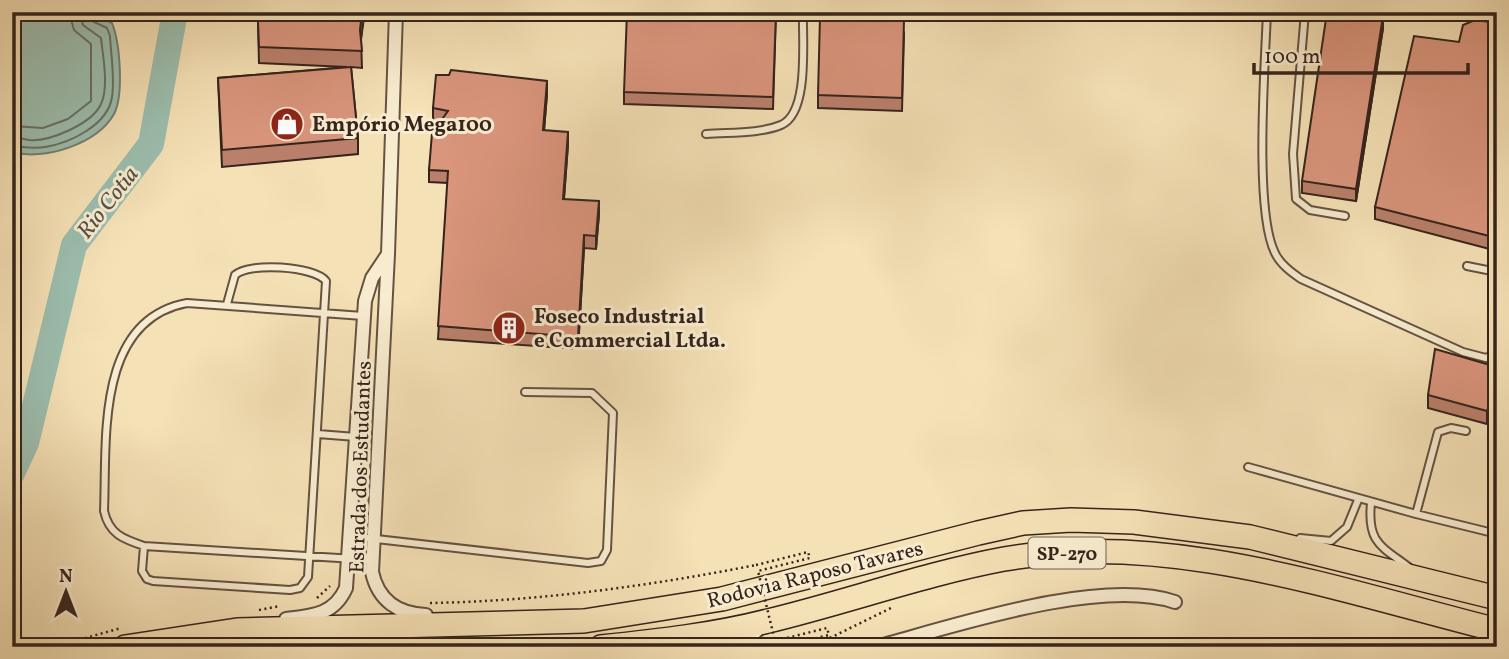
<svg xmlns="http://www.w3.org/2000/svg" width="1509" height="659" font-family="Vollkorn,serif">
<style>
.water{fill:#9cbeaf;stroke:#738074;stroke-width:2}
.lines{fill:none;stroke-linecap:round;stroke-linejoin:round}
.shore{stroke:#687066;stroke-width:2}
.river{stroke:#9cbeaf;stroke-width:26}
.service-casing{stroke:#655242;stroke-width:10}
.minor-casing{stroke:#655242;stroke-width:16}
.motorway-casing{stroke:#35231c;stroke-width:26}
.path{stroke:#35231c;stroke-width:2.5;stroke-dasharray:2 3.5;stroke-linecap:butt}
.service{stroke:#f8ecd0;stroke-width:6}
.minor{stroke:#f8ecd0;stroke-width:12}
.motorway{stroke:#f5e1b6;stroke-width:23}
.path-bridge{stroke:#35231c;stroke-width:2.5;stroke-dasharray:2 3.5;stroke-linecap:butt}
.wall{fill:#bb806c;stroke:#35231c;stroke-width:2}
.shaded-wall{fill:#996858;stroke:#35231c;stroke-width:2}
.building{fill:#da957d;stroke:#35231c;stroke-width:2}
.labels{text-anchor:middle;stroke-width:6;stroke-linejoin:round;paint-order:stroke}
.shield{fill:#f8ecd0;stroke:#705f52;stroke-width:2}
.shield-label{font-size:19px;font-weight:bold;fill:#35231c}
.poi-label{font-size:21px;font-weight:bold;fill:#35231c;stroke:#f8ecd0;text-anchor:start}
.street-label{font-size:21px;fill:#35231c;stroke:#f8ecd0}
.water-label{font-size:23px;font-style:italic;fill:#545248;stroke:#f8ecd0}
</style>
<rect width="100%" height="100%" fill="#f5e1b6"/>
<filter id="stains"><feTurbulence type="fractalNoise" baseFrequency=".00286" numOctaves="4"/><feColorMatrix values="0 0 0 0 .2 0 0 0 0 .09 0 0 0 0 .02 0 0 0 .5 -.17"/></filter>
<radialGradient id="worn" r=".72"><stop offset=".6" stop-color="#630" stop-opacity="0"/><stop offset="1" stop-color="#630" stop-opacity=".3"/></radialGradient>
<path class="water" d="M12,12H88L112,23C120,43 124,95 114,114C97,144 44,161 12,152Z"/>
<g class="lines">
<path class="shore" d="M12,126L43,128L68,119L91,101V44L74,30L69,12
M12,137C18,137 23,139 29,140C49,142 92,124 101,104C109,87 103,57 101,38L83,25L79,12
M12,146C24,147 33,149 45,147C70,143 108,125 112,97C115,78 111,56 110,36L107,28L90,20L88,12"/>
<path class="river" d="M12,473L26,443L74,245L151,144L175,12"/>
<defs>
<path id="service" d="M1267,12C1265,65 1254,211 1275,253C1280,264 1291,272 1301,279L1463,352L1486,358L1497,353
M1305,12L1293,154L1296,199L1310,210L1345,216
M706,134C729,132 759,134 781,125C810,113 802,39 803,12
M1467,266L1497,272
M363,316L187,303C95,320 107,440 104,511C109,534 123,539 144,546L371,560
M318,434L356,437
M1248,467L1416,514L1438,432L1451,428L1466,431
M1371,503C1367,543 1381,546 1410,568
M1416,514L1497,534
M350,536L588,563L601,561L607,550L613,413L592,393L525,392
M1300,538L1331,541L1347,527L1358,500
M144,546L142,571L147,579L153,581L290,590L300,588L308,577L326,281C314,266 249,262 235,275L227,304"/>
<path id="minor" d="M396,12L388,254L372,572C378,600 398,614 426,615
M286,619C312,616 334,615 346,588L365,301L372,278L388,254
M739,647L762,626
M876,647C954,626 1100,577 1175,602"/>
<path id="motorway" d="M125,647L237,630L584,621L722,599L978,533L1023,523L1071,520L1134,522L1250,537L1497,598
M601,647C658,641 713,635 768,621C847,602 924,574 1004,559C1170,530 1337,590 1497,630"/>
</defs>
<use href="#service" class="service-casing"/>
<use href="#minor" class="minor-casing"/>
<use href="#motorway" class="motorway-casing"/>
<path class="path" d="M317,598L330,586
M430,603C540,601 649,586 756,565
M259,610L280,606
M53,647L121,628
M798,647L832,637L891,608"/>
<use href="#service" class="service"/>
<use href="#minor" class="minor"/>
<use href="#motorway" class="motorway"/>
<path class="path-bridge" d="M756,565L808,552L810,558L758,571L775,641L827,628L829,635L780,647"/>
</g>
<path class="wall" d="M364,12L361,39L362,68L351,67L358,138V154L222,167L218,78L347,67L259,63L258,22Z
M776,12L773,109L624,104V92Z
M934,12H955V13L935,17Z
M1497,23V251L1375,219V207L1459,42Z
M1383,28L1356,201L1302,193V181Z
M904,33L902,111L818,108V95Z
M449,75L547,94L544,130L568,144L564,199L599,214L596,249L584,248L578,349L438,339L448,183L429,182V170L440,122L433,121V108Z
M1497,367V398L1487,424L1428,408V395Z"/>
<path class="shaded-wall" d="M362,12H364V18L360,46V30Z
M1383,16V28L1356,201V189Z
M547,81V94L543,143V130Z
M568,132V144L563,211V199Z
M599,201V214L596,249V236Z
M584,235V248L578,349V337Z
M1497,386V398L1487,424V411Z"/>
<path class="building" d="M260,12H362L360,30L362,51L259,47L258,22Z
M627,12H776L773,97L624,92Z
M1327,12H1361L1383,16L1356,189L1302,181Z
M820,17L904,20L902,98L818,95Z
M1475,20L1497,23V238L1375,207L1414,36L1459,42L1463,25Z
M351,67L358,138L222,150L218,78Z
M451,70L547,81L543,130L568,132L563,199L599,201L596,236L584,235L578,337L438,326L448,171L429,170L432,133L448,111L433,108L436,75H449Z
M1435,349L1497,367V386L1487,411L1428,395Z"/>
<defs>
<symbol id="shop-disc" viewBox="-11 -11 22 22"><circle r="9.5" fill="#8f2418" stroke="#f8ecd0"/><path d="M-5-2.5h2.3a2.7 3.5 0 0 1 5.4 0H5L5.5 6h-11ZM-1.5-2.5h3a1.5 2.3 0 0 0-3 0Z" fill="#fff"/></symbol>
<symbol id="building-disc" viewBox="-11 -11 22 22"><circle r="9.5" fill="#8f2418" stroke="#f8ecd0"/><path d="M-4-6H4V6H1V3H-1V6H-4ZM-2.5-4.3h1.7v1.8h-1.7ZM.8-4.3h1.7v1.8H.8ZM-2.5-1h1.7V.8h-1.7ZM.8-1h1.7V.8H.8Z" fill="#fff"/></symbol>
</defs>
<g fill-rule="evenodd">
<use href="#shop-disc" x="268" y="105" width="38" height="38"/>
<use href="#building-disc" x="490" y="309" width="38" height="38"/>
</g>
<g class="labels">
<rect class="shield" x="1028.5" y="537.5" width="77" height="31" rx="5"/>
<g class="shield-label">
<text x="1067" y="560">SP-270</text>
</g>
<g class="poi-label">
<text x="312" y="131">Empório Mega100</text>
<text x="534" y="323">Foseco Industrial<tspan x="534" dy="24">e Commercial Ltda.</tspan></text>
</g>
<g class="street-label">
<text transform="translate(360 467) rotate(-88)" y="7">Estrada dos Estudantes</text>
<text transform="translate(815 574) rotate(-14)" y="7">Rodovia Raposo Tavares</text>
</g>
<g class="water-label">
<text transform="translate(107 202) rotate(-52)" y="8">Rio Cotia</text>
</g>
</g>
<rect width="1509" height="659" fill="none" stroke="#f5e1b6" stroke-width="42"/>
<rect x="14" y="14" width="1481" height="631" fill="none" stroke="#35231c" stroke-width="3.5"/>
<rect x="21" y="21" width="1467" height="617" fill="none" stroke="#35231c" stroke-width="2"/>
<g transform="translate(66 592)" stroke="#f8ecd0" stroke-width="5" paint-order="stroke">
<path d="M0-5L12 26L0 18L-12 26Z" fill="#35231c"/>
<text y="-10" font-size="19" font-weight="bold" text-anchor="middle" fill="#35231c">N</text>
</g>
<path d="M1254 63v10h214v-10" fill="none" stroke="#35231c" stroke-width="3.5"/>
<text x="1264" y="63" font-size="21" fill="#35231c" stroke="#f8ecd0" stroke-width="5" paint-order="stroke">100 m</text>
<rect width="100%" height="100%" filter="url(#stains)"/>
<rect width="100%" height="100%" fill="url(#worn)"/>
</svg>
